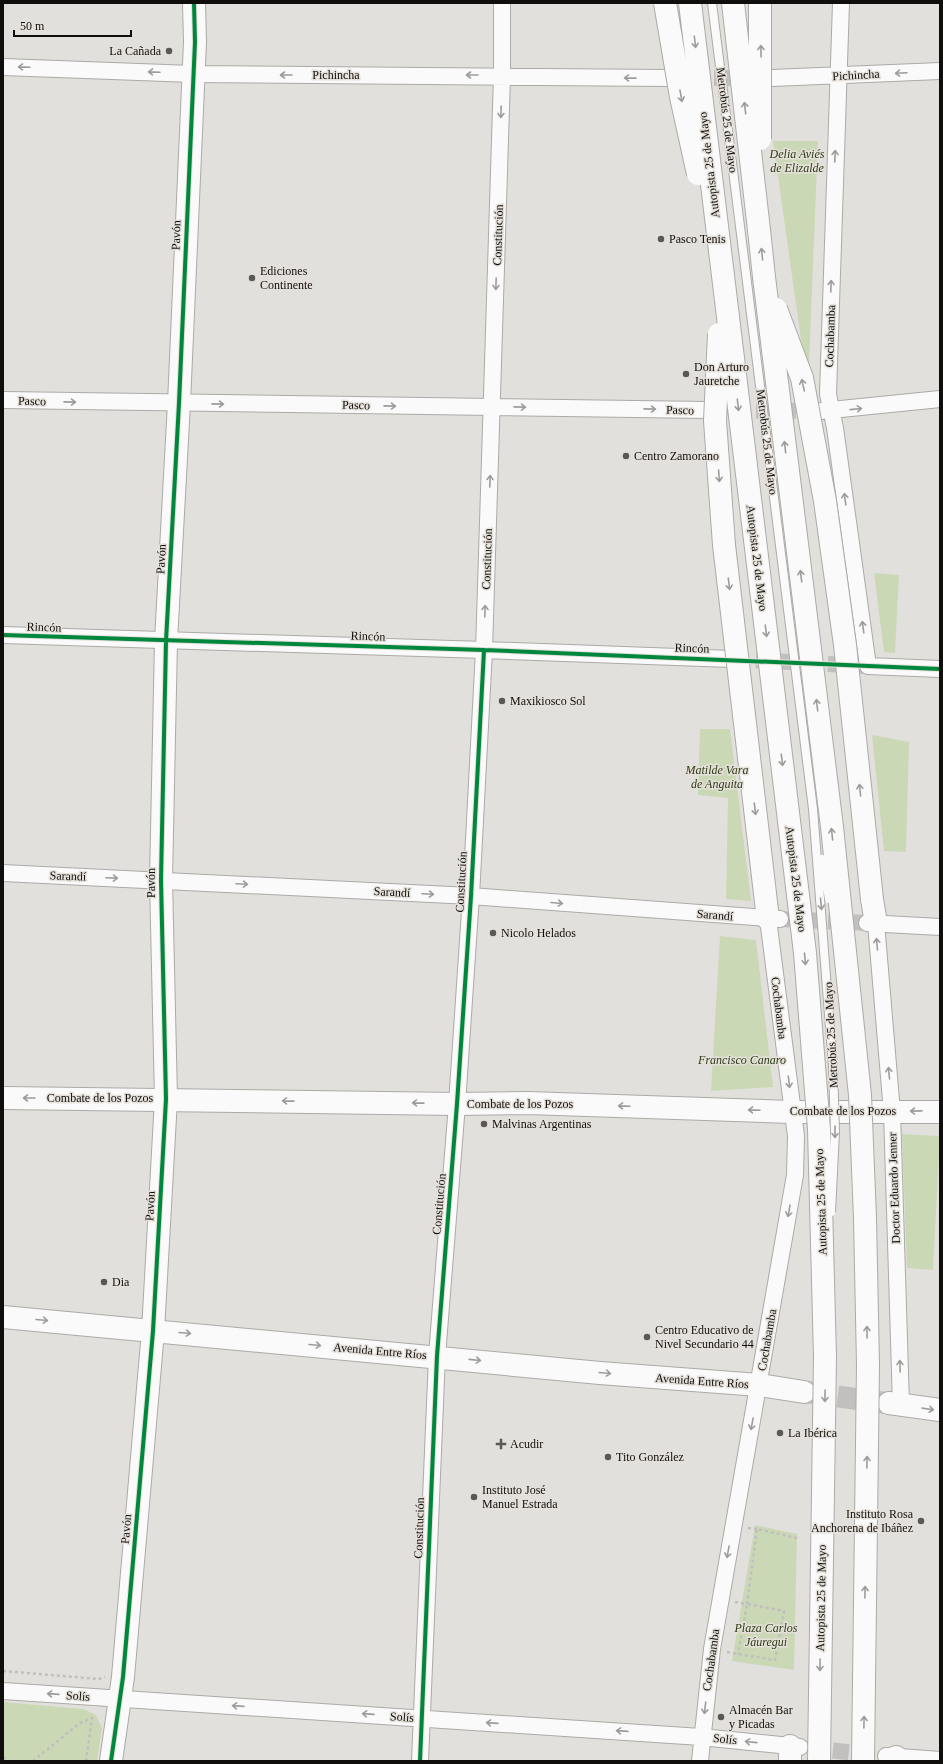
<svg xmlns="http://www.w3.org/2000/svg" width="943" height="1764" font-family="Georgia,serif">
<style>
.green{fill:#cad8b6}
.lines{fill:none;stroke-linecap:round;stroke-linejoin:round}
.street-tunnel{stroke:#c2c0be;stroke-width:16;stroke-dasharray:16 8;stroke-linecap:butt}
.secondary-tunnel{stroke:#c2c0be;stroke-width:22;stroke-dasharray:22 11;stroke-linecap:butt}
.street-casing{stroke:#acaaa7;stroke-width:18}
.secondary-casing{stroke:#acaaa7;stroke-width:24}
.highway-casing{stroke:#acaaa7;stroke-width:24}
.path{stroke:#c0bfbe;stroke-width:2.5;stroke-dasharray:3 3;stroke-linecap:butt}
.street{stroke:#fbfafa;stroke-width:16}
.secondary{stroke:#fbfafa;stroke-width:22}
.highway{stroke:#fbfafa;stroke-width:22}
.lane-bridge-casing{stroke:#acaaa7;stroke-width:10;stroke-linecap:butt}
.highway-bridge-casing{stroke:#acaaa7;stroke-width:24;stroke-linecap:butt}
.lane-bridge{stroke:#fbfafa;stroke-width:8}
.highway-bridge{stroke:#fbfafa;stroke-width:22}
.cycleway-casing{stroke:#e5e0da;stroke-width:6}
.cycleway{stroke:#00873e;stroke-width:4}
.oneway{stroke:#9d9c9b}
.poi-dot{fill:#595855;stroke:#e5e0da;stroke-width:1.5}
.labels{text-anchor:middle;stroke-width:3;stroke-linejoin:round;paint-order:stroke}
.poi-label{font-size:12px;fill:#0f0e0c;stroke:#e5e0da;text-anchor:start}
.street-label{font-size:12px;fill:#0f0e0c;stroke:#e5e0da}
.park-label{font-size:12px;font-style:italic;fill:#2c3b15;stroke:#e5e0da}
</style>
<rect width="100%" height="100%" fill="#e2e0dd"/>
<path class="green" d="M773,141H818L808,389Z
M874,573L899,575L895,653L884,652Z
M700,729H730L751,901L726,899L728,798L698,795Z
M872,735L909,742L906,852L884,851Z
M720,936L756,940L773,1087L711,1091Z
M902,1134L940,1136L933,1270L907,1268Z
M755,1525L797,1534L794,1670L732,1661Z
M3,1702L83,1709L96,1715L102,1728L97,1761H3Z"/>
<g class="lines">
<path class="street-tunnel" d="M690,78H752
M708,410L817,411
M732,659L868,666
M780,919L867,923
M809,1748L885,1756"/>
<path class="secondary-tunnel" d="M805,1392L886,1403"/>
<defs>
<path id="street" d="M841,3L828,394L835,428L868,666L940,669
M3,67L193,74L669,78
M772,78L940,71
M3,400L708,410
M821,411L940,399
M3,635L484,650L732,659
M3,873L471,896L780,919
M867,923L940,927
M876,923L892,1112L901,1405
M3,1691L701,1737L800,1747
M886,1756L940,1760
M420,1761L437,1356L457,1104L471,896L484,650L502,76V3
M700,1761L712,1649L795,1175L796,1136L768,919"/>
<path id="secondary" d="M3,1098L457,1104L528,1103L792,1112H940
M3,1317L600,1373L759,1385L804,1392
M889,1403L940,1410
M111,1761L123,1677L153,1331L166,1099L161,880L166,641L179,403L195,42L194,3"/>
<path id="highway" d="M759,230L764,277
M744,715L768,919
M872,899L876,923
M790,1761V1746
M895,1761L896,1757"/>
</defs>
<use href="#street" class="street-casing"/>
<use href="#secondary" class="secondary-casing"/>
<use href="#highway" class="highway-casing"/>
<path class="path" d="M748,1528L757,1529
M735,1602L747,1604L757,1529L797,1538
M727,1652L775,1660L784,1611L747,1604L738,1654
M3,1671L99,1679L105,1677
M3,1757L8,1761
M33,1761L80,1723L92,1718L86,1761"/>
<use href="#street" class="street"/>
<use href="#secondary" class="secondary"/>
<use href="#highway" class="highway"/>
<defs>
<path id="lane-bridge" d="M712,3L813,809L833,1066L835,1132L831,1212
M822,859L829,899"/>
<path id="highway-bridge" d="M665,3L681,97L698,174
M690,3L805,953L819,1129L825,1357L819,1761
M733,3L759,230
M760,3V139
M764,277L832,827L860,1095L865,1218L868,1365L863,1761
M776,309L802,378L825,501L845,645L872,899
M719,334L715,421L724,545L744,715"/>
</defs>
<use href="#lane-bridge" class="lane-bridge-casing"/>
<use href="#highway-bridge" class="highway-bridge-casing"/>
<use href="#lane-bridge" class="lane-bridge"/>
<use href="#highway-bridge" class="highway-bridge"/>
<defs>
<path id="cycleway" d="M3,635L484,650L940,669
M111,1761L123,1677L153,1331L166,1099L161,880L166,641L179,403L195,42L194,3
M420,1761L437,1356L457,1104L471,896L484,650"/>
</defs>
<use href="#cycleway" class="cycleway-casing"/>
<use href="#cycleway" class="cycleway"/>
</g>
<defs><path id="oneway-shaft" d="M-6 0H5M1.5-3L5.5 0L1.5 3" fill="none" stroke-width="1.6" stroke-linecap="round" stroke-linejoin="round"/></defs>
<g class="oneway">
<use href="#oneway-shaft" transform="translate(695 42) rotate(83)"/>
<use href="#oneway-shaft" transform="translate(761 51) rotate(-91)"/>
<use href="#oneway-shaft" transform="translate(24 67) rotate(-178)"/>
<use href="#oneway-shaft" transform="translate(154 72) rotate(-178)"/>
<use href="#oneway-shaft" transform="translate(901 73) rotate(177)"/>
<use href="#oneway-shaft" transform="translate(286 75) rotate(-180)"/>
<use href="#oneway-shaft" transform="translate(472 75) rotate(-180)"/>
<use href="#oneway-shaft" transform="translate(630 78) rotate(-179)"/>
<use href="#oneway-shaft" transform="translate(681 96) rotate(80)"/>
<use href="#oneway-shaft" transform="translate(745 108) rotate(-97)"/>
<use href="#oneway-shaft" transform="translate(501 112) rotate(92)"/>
<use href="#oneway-shaft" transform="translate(835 156) rotate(-88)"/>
<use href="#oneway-shaft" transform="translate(762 254) rotate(-96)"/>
<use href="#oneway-shaft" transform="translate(496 284) rotate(92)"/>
<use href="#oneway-shaft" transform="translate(831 286) rotate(-88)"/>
<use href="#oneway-shaft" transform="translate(803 385) rotate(-103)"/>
<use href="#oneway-shaft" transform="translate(70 402) rotate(1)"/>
<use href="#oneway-shaft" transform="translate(218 404) rotate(1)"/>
<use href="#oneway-shaft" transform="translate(738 405) rotate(83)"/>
<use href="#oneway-shaft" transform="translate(390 406) rotate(1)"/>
<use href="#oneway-shaft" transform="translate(520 407) rotate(1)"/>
<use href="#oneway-shaft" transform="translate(650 409) rotate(1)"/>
<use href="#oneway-shaft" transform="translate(856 409) rotate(-6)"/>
<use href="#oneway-shaft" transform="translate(785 447) rotate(-97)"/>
<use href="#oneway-shaft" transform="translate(719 476) rotate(86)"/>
<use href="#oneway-shaft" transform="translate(490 481) rotate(-88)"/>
<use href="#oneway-shaft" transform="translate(845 499) rotate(-98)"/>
<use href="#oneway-shaft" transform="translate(801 576) rotate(-97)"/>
<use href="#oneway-shaft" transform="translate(729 584) rotate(83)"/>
<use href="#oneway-shaft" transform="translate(485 611) rotate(-88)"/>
<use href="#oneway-shaft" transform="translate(863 627) rotate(-98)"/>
<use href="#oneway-shaft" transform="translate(766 631) rotate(83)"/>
<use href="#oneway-shaft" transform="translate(817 705) rotate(-97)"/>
<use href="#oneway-shaft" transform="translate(782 760) rotate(83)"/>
<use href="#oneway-shaft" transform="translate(860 790) rotate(-96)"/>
<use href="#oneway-shaft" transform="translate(755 809) rotate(83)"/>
<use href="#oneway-shaft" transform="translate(832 834) rotate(-96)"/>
<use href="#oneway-shaft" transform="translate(112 878) rotate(2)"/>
<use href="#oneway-shaft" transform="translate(242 884) rotate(3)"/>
<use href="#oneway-shaft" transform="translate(428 894) rotate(3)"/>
<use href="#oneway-shaft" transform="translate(557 903) rotate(5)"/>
<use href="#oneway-shaft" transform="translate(821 904) rotate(85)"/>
<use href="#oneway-shaft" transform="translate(877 944) rotate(-95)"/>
<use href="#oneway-shaft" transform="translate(805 959) rotate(85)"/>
<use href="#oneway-shaft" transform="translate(889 1073) rotate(-95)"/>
<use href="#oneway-shaft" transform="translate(789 1082) rotate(83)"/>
<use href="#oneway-shaft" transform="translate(29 1098) rotate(180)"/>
<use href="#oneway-shaft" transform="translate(288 1101) rotate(-179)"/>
<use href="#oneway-shaft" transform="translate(418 1103) rotate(-179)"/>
<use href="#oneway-shaft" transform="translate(624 1106) rotate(-178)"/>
<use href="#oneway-shaft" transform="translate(754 1110) rotate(-178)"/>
<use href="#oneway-shaft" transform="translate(916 1111) rotate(179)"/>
<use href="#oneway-shaft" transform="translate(835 1132) rotate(90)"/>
<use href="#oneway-shaft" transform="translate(789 1211) rotate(100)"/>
<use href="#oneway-shaft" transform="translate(42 1320) rotate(5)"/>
<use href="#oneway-shaft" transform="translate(867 1332) rotate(-91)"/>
<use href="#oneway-shaft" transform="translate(185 1333) rotate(5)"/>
<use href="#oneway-shaft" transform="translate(315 1345) rotate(5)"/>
<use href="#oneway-shaft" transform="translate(475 1360) rotate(6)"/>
<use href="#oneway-shaft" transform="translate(900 1366) rotate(-92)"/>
<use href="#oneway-shaft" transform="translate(605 1373) rotate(5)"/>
<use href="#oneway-shaft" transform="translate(825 1396) rotate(91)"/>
<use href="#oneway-shaft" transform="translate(928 1409) rotate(8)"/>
<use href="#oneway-shaft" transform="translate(752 1424) rotate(101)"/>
<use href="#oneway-shaft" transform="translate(867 1462) rotate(-89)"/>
<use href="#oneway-shaft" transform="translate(728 1552) rotate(100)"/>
<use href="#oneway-shaft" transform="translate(865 1592) rotate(-89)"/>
<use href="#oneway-shaft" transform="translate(820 1665) rotate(91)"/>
<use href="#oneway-shaft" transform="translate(53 1694) rotate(-176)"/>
<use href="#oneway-shaft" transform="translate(238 1706) rotate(-176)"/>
<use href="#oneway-shaft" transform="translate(705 1708) rotate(97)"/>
<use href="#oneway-shaft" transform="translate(368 1714) rotate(-176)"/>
<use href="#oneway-shaft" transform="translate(864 1722) rotate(-89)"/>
<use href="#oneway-shaft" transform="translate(492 1723) rotate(-176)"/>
<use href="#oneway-shaft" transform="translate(622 1731) rotate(-176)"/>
<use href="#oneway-shaft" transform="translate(751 1742) rotate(-174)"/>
</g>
<g class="poi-dot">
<circle cx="169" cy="51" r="4"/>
<circle cx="661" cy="239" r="4"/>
<circle cx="252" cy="278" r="4"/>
<circle cx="686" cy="374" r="4"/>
<circle cx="626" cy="456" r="4"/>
<circle cx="502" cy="701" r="4"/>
<circle cx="493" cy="933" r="4"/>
<circle cx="484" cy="1124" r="4"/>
<circle cx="104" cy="1282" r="4"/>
<circle cx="647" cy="1337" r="4"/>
<circle cx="780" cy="1433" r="4"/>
<path d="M499 1438h4v4h4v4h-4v4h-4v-4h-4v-4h4z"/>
<circle cx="608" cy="1457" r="4"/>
<circle cx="474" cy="1497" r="4"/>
<circle cx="921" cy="1521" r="4"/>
<circle cx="721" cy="1717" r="4"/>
</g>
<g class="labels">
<g class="poi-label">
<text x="161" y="55" text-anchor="end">La Cañada</text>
<text x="669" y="243">Pasco Tenis</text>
<text x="260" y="275">Ediciones<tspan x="260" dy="14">Continente</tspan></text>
<text x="694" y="371">Don Arturo<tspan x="694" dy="14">Jauretche</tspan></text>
<text x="634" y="460">Centro Zamorano</text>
<text x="510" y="705">Maxikiosco Sol</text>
<text x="501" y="937">Nicolo Helados</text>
<text x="492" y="1128">Malvinas Argentinas</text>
<text x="112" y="1286">Dia</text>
<text x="655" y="1334">Centro Educativo de<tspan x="655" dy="14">Nivel Secundario 44</tspan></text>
<text x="788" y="1437">La Ibérica</text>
<text x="510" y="1448">Acudir</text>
<text x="616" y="1461">Tito González</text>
<text x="482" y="1494">Instituto José<tspan x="482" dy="14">Manuel Estrada</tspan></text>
<text x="913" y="1518" text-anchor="end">Instituto Rosa<tspan x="913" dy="14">Anchorena de Ibáñez</tspan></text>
<text x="729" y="1714">Almacén Bar<tspan x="729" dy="14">y Picadas</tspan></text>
</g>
<g class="street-label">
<text x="336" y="79">Pichincha</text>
<text transform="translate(856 75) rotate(-3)" y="4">Pichincha</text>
<text transform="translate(727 120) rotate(83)" y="4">Metrobús 25 de Mayo</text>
<text transform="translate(709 165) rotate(-97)" y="4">Autopista 25 de Mayo</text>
<text transform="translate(176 235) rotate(-88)" y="4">Pavón</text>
<text transform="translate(498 235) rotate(-88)" y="4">Constitución</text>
<text transform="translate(830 336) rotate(-88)" y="4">Cochabamba</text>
<text transform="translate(32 401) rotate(1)" y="4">Pasco</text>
<text transform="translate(356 405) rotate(1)" y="4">Pasco</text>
<text transform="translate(680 410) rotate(1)" y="4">Pasco</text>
<text transform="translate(767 442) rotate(83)" y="4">Metrobús 25 de Mayo</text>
<text transform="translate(757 558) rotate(83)" y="4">Autopista 25 de Mayo</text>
<text transform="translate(161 559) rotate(-87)" y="4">Pavón</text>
<text transform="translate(487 559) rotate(-88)" y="4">Constitución</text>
<text transform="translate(44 627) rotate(2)" y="4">Rincón</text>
<text transform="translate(368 636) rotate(2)" y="4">Rincón</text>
<text transform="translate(692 648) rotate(2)" y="4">Rincón</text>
<text transform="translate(68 876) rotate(2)" y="4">Sarandí</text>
<text transform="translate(796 879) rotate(83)" y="4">Autopista 25 de Mayo</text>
<text transform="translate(461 882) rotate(-87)" y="4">Constitución</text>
<text transform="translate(151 883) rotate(-90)" y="4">Pavón</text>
<text transform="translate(392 892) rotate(3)" y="4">Sarandí</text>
<text transform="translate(715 915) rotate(5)" y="4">Sarandí</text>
<text transform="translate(779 1008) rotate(83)" y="4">Cochabamba</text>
<text transform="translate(831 1035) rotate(-93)" y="4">Metrobús 25 de Mayo</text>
<text x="100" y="1102">Combate de los Pozos</text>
<text x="520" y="1108">Combate de los Pozos</text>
<text x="843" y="1115">Combate de los Pozos</text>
<text transform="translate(894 1188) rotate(-92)" y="4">Doctor Eduardo Jenner</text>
<text transform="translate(821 1202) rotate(-92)" y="4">Autopista 25 de Mayo</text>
<text transform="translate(439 1204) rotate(-85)" y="4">Constitución</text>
<text transform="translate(150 1206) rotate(-87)" y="4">Pavón</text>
<text transform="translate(767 1340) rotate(-80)" y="4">Cochabamba</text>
<text transform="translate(380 1351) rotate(5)" y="4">Avenida Entre Ríos</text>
<text transform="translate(702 1381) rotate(4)" y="4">Avenida Entre Ríos</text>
<text transform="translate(419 1528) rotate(-88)" y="4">Constitución</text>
<text transform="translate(126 1529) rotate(-85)" y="4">Pavón</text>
<text transform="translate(821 1598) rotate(-89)" y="4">Autopista 25 de Mayo</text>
<text transform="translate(711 1660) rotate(-82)" y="4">Cochabamba</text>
<text transform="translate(78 1696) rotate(4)" y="4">Solís</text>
<text transform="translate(402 1717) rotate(4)" y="4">Solís</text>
<text transform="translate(725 1739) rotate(6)" y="4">Solís</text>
</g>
<g class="park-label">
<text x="797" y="158">Delia Aviés<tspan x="797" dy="14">de Elizalde</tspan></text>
<text x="717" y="774">Matilde Vara<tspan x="717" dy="14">de Anguita</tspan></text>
<text x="742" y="1064">Francisco Canaro</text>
<text x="766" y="1632">Plaza Carlos<tspan x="766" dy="14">Jáuregui</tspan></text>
</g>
</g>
<rect width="943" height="1764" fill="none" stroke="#0f0e0c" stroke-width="8"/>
<path d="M14 30v6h117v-6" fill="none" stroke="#0f0e0c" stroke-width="2"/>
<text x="20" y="30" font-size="12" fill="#0f0e0c" stroke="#e5e0da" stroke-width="3" paint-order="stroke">50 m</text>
</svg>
